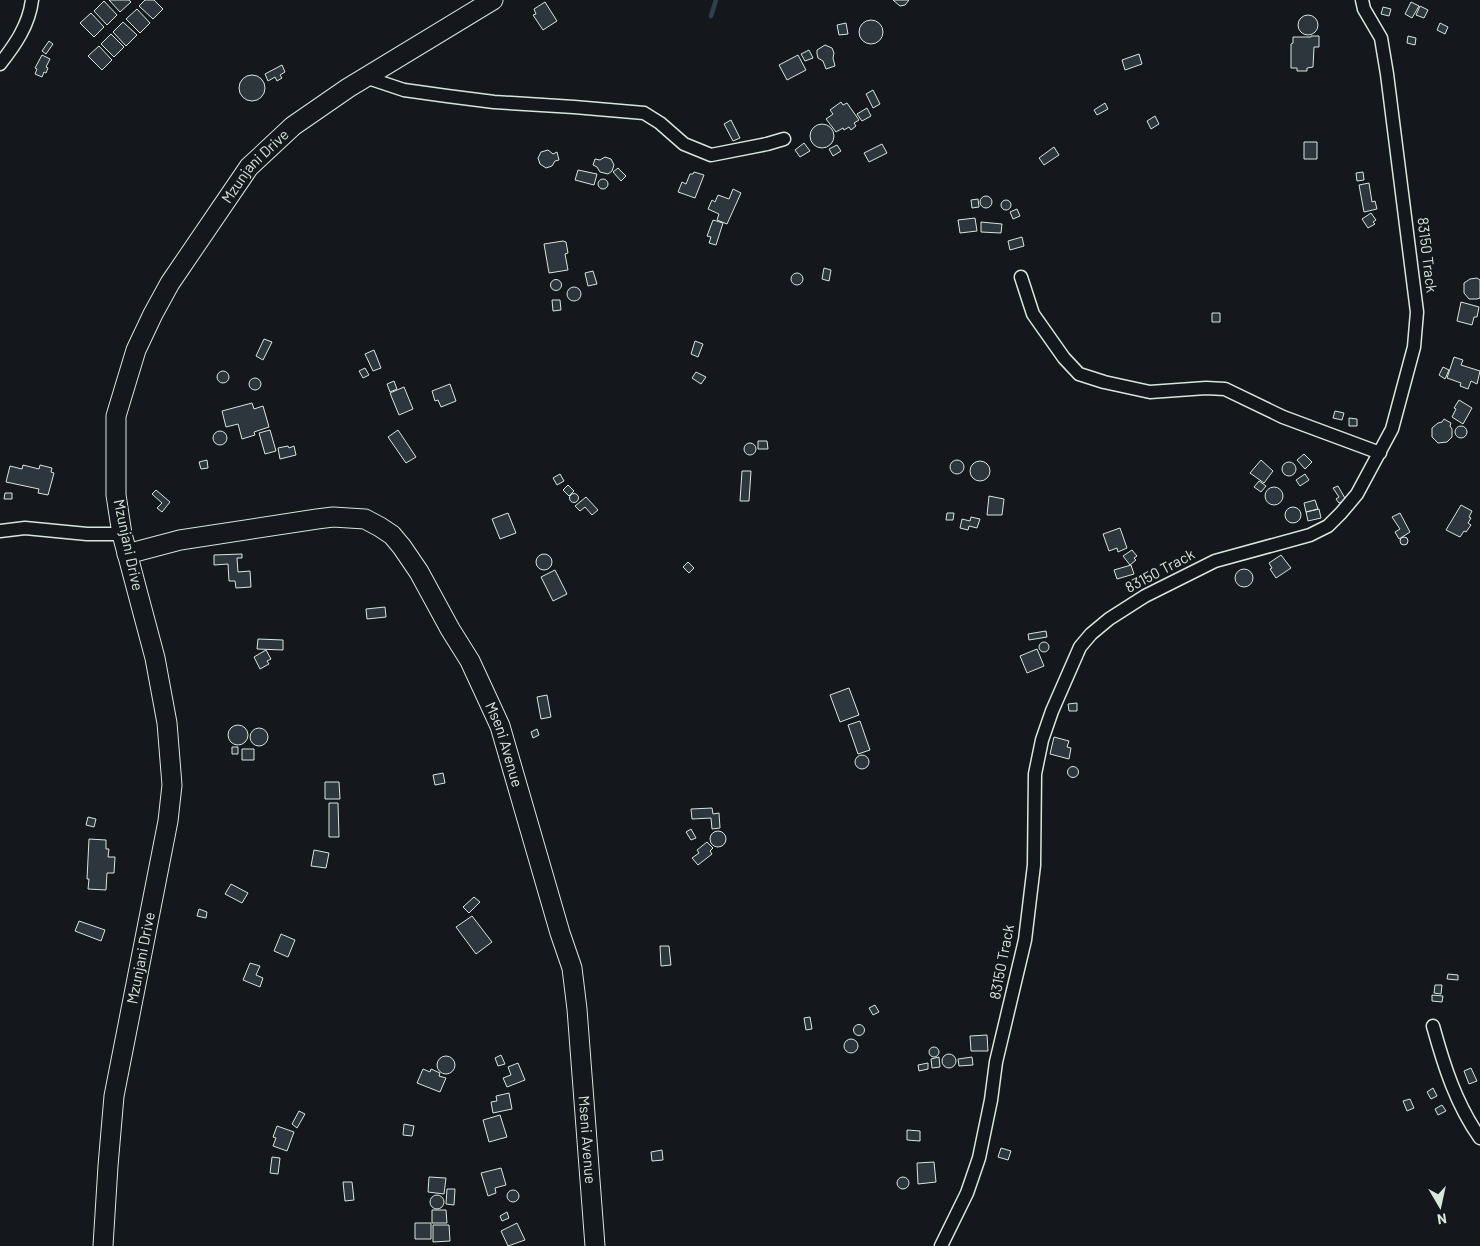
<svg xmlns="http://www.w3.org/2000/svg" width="1480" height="1246" font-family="Barlow,sans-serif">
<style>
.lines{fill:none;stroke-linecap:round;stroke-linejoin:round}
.stream{stroke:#2f3f4d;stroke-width:4.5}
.building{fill:#2c363c;stroke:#d8e6dc}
.street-casing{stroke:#d8e6dc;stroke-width:15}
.secondary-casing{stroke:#d8e6dc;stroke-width:21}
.street{stroke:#14181c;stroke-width:12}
.secondary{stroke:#14181c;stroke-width:19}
.labels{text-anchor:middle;stroke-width:4;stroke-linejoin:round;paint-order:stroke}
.street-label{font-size:15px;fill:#d8e6dc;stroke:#14181c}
</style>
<rect width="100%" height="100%" fill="#14181c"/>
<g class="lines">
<path class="stream" d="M711,16L716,0"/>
</g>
<path class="building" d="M109,0H129L131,2L120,12Z
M145,0H154L163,9L153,19L139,6Z
M893,0H909L905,5L900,6Z
M104,1L117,15L107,25L94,11Z
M545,2L557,21L543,30L533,15L536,14L534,9Z
M1411,2L1419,6L1412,18L1405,14Z
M1420,6L1428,10L1424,18L1416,15Z
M1383,7L1391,9L1389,16L1381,14Z
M137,9L150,23L140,33L126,19Z
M91,13L104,27L94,37L80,23Z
M1298 25a10 10 0 1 1 20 0a10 10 0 1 1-20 0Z
M859 32a12 12 0 1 1 24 0a12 12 0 1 1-24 0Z
M123,22L137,35L126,46L113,32Z
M846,23L848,34L839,35L837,25Z
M1440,23L1448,27L1445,34L1437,30Z
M111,34L124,47L114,57L101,44Z
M1311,36H1319V47H1314L1313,67L1307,68V71H1297V68H1291V44L1293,43V37H1311Z
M1408,36L1416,38L1415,45L1407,43Z
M49,41L53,44L46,54L42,51Z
M825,45L832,48L834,53L833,58L835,66L826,69L823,61L818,58L817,54V50Z
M99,46L112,60L102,70L88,56Z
M809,50L813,58L805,61L801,54Z
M1139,54L1142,64L1125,70L1122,60Z
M42,55L50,59L46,67L48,68L46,73L44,72L42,77L35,74L37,69L35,68Z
M798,55L806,70L787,80L779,65Z
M282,65L285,72L280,75L282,78L277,81L275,77L268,81L265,74Z
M239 88a13 13 0 1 1 26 0a13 13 0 1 1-26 0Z
M873,90L880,104L873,108L866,94Z
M841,102L843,105L847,103L859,120L854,123L856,126L851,130L849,127L844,130L843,128L836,132L826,119L833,114L830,110Z
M1105,103L1108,109L1097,115L1094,110Z
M867,108L871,116L862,121L857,114Z
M1155,116L1159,124L1151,129L1147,121Z
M731,120L740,138L733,141L724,124Z
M810 136a12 12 0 1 1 24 0a12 12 0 1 1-24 0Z
M1304,142H1317V159H1304Z
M804,143L810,151L800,157L795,150Z
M882,144L887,153L869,162L864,153Z
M837,145L841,151L833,156L829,149Z
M1054,147L1059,155L1044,165L1039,158Z
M548,150L553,154L557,152L559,160L555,161L552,166L546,168L540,164L538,158L541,152Z
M605,157L611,159L614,165L612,171L608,174L600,172L597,167L593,165L595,159L600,160Z
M618,168L626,176L621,181L613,172Z
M578,170L597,174L594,185L575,180Z
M694,172L704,175L695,198L678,192L682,182L686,184L690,174H693Z
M1363,172L1364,180L1357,181L1356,173Z
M598 184a5 5 0 1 1 10 0a5 5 0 1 1-10 0Z
M1369,183L1372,202L1375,201L1377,209L1364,212L1359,185Z
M733,189L741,193L727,224L717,220L719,214L708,209L712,200L715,202L718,195L729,199Z
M980 202a6 6 0 1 1 12 0a6 6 0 1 1-12 0Z
M978,199L979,207L972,208L971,200Z
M1001 205a5 5 0 1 1 10 0a5 5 0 1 1-10 0Z
M1017,209L1020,216L1013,219L1010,212Z
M1371,213L1376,220L1373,222L1375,224L1368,228L1362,219Z
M975,218L977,231L960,233L958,220Z
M713,220L723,223L716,245L709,243L711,237L707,236Z
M981,222L1002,224L1001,233L981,232Z
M1022,237L1024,246L1010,250L1008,241Z
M563,241L566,242L568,253L565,254L568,270L549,273L544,244Z
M824,268L831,270L829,281L822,279Z
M593,271L597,284L588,286L585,273Z
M791 279a6 6 0 1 1 12 0a6 6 0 1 1-12 0Z
M1477,278L1480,280V298L1477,299H1469L1464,293V283L1470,279Z
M550.5 285a5.5 5.5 0 1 1 11 0a5.5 5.5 0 1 1-11 0Z
M567 294a7 7 0 1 1 14 0a7 7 0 1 1-14 0Z
M552,300H560L561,310L553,311Z
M1461,302L1479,307L1477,317H1474L1472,325L1457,321Z
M1212,313H1220V322H1212Z
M264,339L272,342L263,360L256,356Z
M695,341L703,344L698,357L691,354Z
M374,350L381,368L373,371L365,354Z
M1454,357L1463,360L1461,365L1480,371L1477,384L1471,381L1468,389L1460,386L1461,383L1447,378Z
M1443,367L1449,370L1445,379L1439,375Z
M365,368L369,375L363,378L359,371Z
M217 377a6 6 0 1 1 12 0a6 6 0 1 1-12 0Z
M696,372L706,377L701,384L692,378Z
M249 384a6 6 0 1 1 12 0a6 6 0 1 1-12 0Z
M394,381L397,389L390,392L387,384Z
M450,384L456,401L441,407L438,400L435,401L432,391Z
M404,387L413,409L399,415L390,393Z
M1459,400L1472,408L1463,424L1452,417L1456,409L1454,408Z
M252,403L254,409L263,406L269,427L254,432L255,435L242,439L238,424L226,427L222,411Z
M1335,411L1344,413L1342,420L1333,418Z
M1349,418L1357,419V426H1349Z
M1444,419L1451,423L1450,426L1452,429V437L1447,442L1438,443L1432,437V428L1438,423L1442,422Z
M1455 432a6 6 0 1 1 12 0a6 6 0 1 1-12 0Z
M270,430L276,451L265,454L259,433Z
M398,430L416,457L406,463L388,437Z
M213 438a7 7 0 1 1 14 0a7 7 0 1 1-14 0Z
M758,441H767L768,449H758Z
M744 449a6 6 0 1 1 12 0a6 6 0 1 1-12 0Z
M288,446L289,448L294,446L296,455L280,459L278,448Z
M1304,454L1312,462L1305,469L1297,460Z
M207,460L208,468L201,469L199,462Z
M1261,460L1273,471L1264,483L1250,473Z
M950 467a7 7 0 1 1 14 0a7 7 0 1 1-14 0Z
M970 471a10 10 0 1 1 20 0a10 10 0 1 1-20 0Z
M1282 469a7 7 0 1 1 14 0a7 7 0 1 1-14 0Z
M23,465L39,469L40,465L52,468L51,472L54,473L48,495L38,493L39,489L6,482L10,466L22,469Z
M742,471H751L749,501H740Z
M560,474L564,481L557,485L553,478Z
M1305,474L1309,480L1300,486L1296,480Z
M1259,481L1266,486L1261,492L1254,487Z
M568,485L574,491L569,496L563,490Z
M1338,486L1346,500L1339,503L1336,499L1339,497L1333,488Z
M1265 496a9 9 0 1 1 18 0a9 9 0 1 1-18 0Z
M156,490L170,502L162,512L157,508L162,503L152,494Z
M5,493H12V499H4Z
M569.5 498a4.5 4.5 0 1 1 9 0a4.5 4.5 0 1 1-9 0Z
M989,496L1004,499L1002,515H987Z
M586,497L598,510L592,515L585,507L580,511L575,506Z
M1315,500L1318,509L1306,512L1304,503Z
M1461,505L1472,511L1469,517L1471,518L1468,523L1471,525L1466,532L1464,531L1460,537L1446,530Z
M1285 515a8 8 0 1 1 16 0a8 8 0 1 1-16 0Z
M1319,509L1321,518L1308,521L1306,512Z
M508,513L516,533L500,539L492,519Z
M947,513H954L953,520H946Z
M1400,513L1410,532L1399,539L1395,532L1400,529L1392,517Z
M971,517L980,519L977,528L969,526L968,530L960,528L962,519L970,521Z
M1120,528L1127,548L1118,552L1117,548L1109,551L1103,534Z
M1400 541a4 4 0 1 1 8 0a4 4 0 1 1-8 0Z
M1132,550L1137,556L1134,558L1136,560L1130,565L1123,556Z
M242,554V558H237L238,572L250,571L251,587L236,588L235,581H229L228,564L214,565V555Z
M536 562a8 8 0 1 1 16 0a8 8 0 1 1-16 0Z
M1281,555L1291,568L1276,578L1270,569L1272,568L1269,563Z
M688,562L694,568L689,573L683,567Z
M1131,565L1134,574L1117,579L1114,570Z
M1235 578a9 9 0 1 1 18 0a9 9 0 1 1-18 0Z
M555,570L567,594L553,601L541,577Z
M385,607L386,617L367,619L366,609Z
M1046,631L1047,637L1029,640L1028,634Z
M258,639L283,640V650L257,649Z
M1039 647a5 5 0 1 1 10 0a5 5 0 1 1-10 0Z
M1037,649L1044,666L1027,673L1020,656Z
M266,650L271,659L267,661L269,664L260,669L254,657Z
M849,688L859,715L840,722L830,695Z
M547,695L551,717L541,719L537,697Z
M1077,703V711H1069L1068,704Z
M860,721L870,750L858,754L848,725Z
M228 735a10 10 0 1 1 20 0a10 10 0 1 1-20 0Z
M250 737a9 9 0 1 1 18 0a9 9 0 1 1-18 0Z
M537,729L539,735L533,738L531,732Z
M1054,737L1069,741L1067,747L1071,748L1069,759L1050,754Z
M232,747H238V754H232Z
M242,749H254V760H242Z
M855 762a7 7 0 1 1 14 0a7 7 0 1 1-14 0Z
M1067.5 772a5.5 5.5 0 1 1 11 0a5.5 5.5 0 1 1-11 0Z
M443,773L445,783L435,785L433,775Z
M325,782H339L340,799H325Z
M329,803H338L339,837H329Z
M712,808L713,814L719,813L720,828L712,829L711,818L692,819L691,809Z
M88,817L96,819L94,827L86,825Z
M691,829L696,838L691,840L686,832Z
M710 839a8 8 0 1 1 16 0a8 8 0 1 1-16 0Z
M89,839L106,840V849H109L108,857H115L114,873H107L106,890L88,889L89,879H87Z
M707,842L713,848L710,851L712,854L698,865L692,858L699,853L697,850Z
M314,850L329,853L326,868L311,866Z
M231,884L248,893L242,903L225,894Z
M474,897L480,902L469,913L463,907Z
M199,909L207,912L206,918L197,916Z
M472,916L492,942L476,954L456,927Z
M79,921L105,930L101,941L75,931Z
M281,934L295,940L288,957L274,951Z
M660,946H669L671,965L661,966Z
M250,963L260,966L256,975L263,978L260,987L243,980Z
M1448,974L1458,975V980L1447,979Z
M1435,985H1442L1441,994L1434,993Z
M1432,995L1443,996L1442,1002L1432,1001Z
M875,1005L879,1012L873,1015L869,1008Z
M810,1017L812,1029L806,1030L804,1018Z
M853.5 1030a5.5 5.5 0 1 1 11 0a5.5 5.5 0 1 1-11 0Z
M987,1035L988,1051H971L970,1036Z
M844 1046a7 7 0 1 1 14 0a7 7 0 1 1-14 0Z
M929 1052a5 5 0 1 1 10 0a5 5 0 1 1-10 0Z
M942 1061a7 7 0 1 1 14 0a7 7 0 1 1-14 0Z
M501,1055L505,1064L498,1066L495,1058Z
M437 1065a9 9 0 1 1 18 0a9 9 0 1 1-18 0Z
M939,1057L940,1067L932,1068L931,1059Z
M972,1057L973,1065L959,1066L958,1059Z
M518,1063L525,1080L507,1087L503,1078L511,1075L508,1067Z
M928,1063V1069L919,1071L918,1065Z
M1471,1068L1477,1081L1469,1084L1464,1071Z
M423,1069L430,1072L431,1069L440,1073L439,1076L446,1078L440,1092L417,1083Z
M1433,1088L1437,1096L1431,1099L1427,1092Z
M509,1093L512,1109L493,1113L491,1102L497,1101L496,1096Z
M1410,1099L1414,1108L1407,1111L1403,1101Z
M1442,1105L1446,1111L1438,1115L1435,1109Z
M299,1111L305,1114L297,1128L292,1124Z
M500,1115L507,1137L489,1142L483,1120Z
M404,1124L414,1126L412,1136L403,1135Z
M277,1126L294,1132L287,1151L273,1146L276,1138L273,1137Z
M907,1130L920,1131V1141L907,1140Z
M1001,1148L1011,1151L1008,1160L998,1157Z
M662,1150L663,1160L652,1161L651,1152Z
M272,1157L280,1158L278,1174L270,1173Z
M934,1162L936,1182L918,1184L917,1163Z
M501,1168L506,1185L495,1188L496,1193L488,1196L481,1173Z
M897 1183a6 6 0 1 1 12 0a6 6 0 1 1-12 0Z
M429,1177L446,1178L444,1194L428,1192Z
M343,1182H352L354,1200L345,1201Z
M447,1189H455L454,1205L446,1204Z
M507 1196a6 6 0 1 1 12 0a6 6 0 1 1-12 0Z
M430 1202a7 7 0 1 1 14 0a7 7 0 1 1-14 0Z
M432,1210H446L447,1223H432Z
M507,1212L509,1218L502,1221L500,1216Z
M415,1223H431V1239H415Z
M517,1223L525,1240L508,1246L501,1231Z
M433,1225H449L450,1241L433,1242Z"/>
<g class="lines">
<defs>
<path id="street" d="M0,64C15,45 29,25 32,0
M365,77L404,90L447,96L494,102L574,107L644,113L660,123L684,144L711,155L767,144L784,139
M1021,277L1033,314L1064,358L1079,374L1104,382L1150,392L1206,388L1225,389L1283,417L1380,453
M0,531L25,528L87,534H122
M1433,1026C1444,1066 1456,1104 1480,1138
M941,1246L967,1193L979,1158L991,1100L996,1062L1025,940L1034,865L1035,774L1042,740L1052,711L1080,647L1091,634L1109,619L1145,596L1215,561L1310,535L1328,526L1341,513L1357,494L1392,429L1414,347L1417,312L1387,74L1381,38L1364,9L1362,0"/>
<g id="secondary">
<path id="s1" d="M127,554L180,540L317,519L333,517L365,519L380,527L392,535L402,547L419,572L450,629L470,661L500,726L560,933L572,968L577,1009L595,1246"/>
<path id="s2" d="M103,1246L108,1166L114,1096L168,821L172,785L167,723L155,658L122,534L116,495V416L136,350L153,314L170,283L249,167L293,126L348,88L493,0"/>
</g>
</defs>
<use href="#street" class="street-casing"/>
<use href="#secondary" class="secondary-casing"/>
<use href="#street" class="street"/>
<use href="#secondary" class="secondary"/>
</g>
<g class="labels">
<g class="street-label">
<text dy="5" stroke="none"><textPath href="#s2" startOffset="1131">Mzunjani Drive</textPath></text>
<text transform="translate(1427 255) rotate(83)" y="5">83150 Track</text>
<text transform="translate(128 545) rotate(78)" y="5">Mzunjani Drive</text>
<text transform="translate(1160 571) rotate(-28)" y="5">83150 Track</text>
<text dy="5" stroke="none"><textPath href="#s1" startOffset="512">Mseni Avenue</textPath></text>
<text dy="5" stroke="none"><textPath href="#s2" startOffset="291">Mzunjani Drive</textPath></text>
<text transform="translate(1002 962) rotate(-79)" y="5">83150 Track</text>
<text dy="5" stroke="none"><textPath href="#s1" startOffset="918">Mseni Avenue</textPath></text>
</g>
</g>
<g transform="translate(1440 1206) rotate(171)" stroke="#14181c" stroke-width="4" paint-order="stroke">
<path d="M0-4L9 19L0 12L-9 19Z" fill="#d8e6dc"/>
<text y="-8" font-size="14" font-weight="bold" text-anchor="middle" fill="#d8e6dc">N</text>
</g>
</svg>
